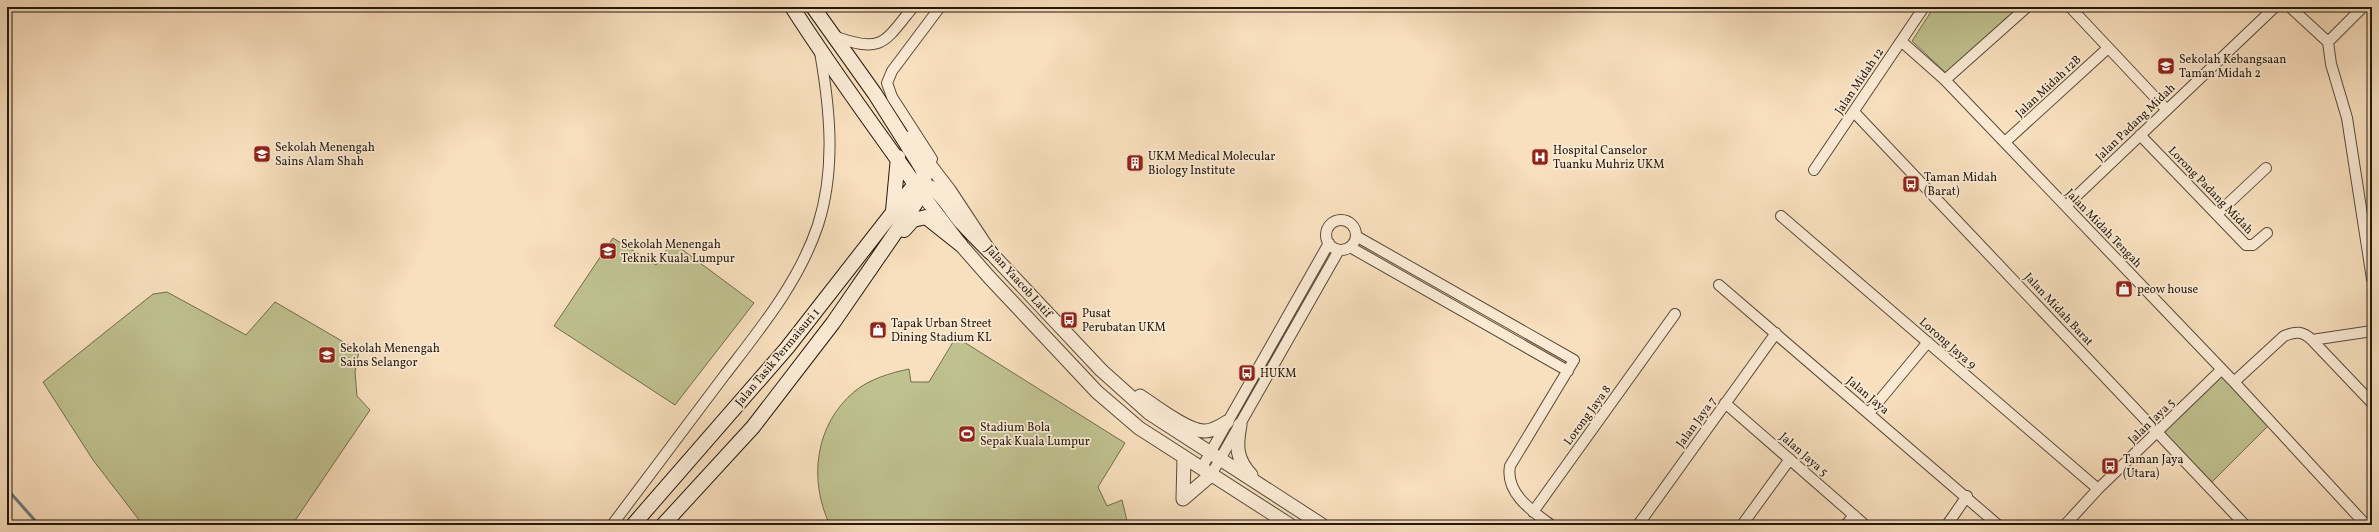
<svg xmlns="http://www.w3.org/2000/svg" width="2379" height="532" font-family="Vollkorn,serif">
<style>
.green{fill:#bfc18f;stroke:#716d4e}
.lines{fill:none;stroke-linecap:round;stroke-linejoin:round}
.stream{stroke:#6f7a76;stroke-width:3}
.minor-casing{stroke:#584a3a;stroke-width:12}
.tertiary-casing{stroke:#584a3a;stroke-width:15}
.secondary-casing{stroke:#23190e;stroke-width:16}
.minor{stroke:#faead4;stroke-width:10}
.tertiary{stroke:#faead4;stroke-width:13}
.secondary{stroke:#faead4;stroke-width:14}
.labels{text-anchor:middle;stroke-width:3.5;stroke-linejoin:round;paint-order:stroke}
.poi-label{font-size:12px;fill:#23190e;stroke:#faead4;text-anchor:start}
.street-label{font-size:12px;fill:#23190e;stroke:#faead4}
</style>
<rect width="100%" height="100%" fill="#f8dfbd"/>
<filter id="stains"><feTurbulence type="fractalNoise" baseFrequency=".005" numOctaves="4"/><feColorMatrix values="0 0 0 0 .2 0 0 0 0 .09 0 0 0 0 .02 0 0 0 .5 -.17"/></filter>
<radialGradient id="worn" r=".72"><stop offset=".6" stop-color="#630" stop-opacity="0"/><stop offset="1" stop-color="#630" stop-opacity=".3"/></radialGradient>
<path class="green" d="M1934,7H2019L1946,73L1912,41Z
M613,238L656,265L672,242L754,303L675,405L554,326Z
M167,292L246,335L275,302L359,351L355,372L357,396L370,410L292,525H143L93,460L43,382L153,294Z
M956,337L1125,443L1098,487L1107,506L1122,500L1128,525H830C808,480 815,424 855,391C870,379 890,373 909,369L911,382H929Z
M2220,375L2269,425L2212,482L2162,432Z"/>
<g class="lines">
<path class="stream" d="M7,489L39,525"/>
<defs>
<path id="minor" d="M2070,7L2166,109
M2290,7L2328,42L2331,64L2347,118L2372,279
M834,36C882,54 884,43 913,7
M1901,41L1945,80L2234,382L2366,525
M2328,42L2363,7
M1945,80L2027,7
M1854,112L2245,525
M2140,135L2246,245H2253L2267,233
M2005,142L2108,48
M932,159L892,97L887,83L892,71L940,7
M1814,170L1924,7
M2066,206L2275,7
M2217,214L2266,168
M1781,216L2098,489
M1326 235a15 15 0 1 1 30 0a15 15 0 1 1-30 0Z
M1356,236L1574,360L1510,466C1505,493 1532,511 1551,525
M1350,247L1568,371
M1719,285L1998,525
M2312,340L2372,403
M2234,382L2284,336C2296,331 2303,331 2312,340L2372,331
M1725,403L1865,525
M1869,413L1928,342
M1201,469L1329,243
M1211,475L1339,250
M1533,512L1675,314
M612,525C649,475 687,426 724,376C760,329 799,282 818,225C836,169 830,109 820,52
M1638,525L1776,333
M1742,525L1790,459
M1846,525L1854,515
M1947,525L1967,496
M2065,525L2098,489L2221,370"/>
<path id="tertiary" d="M909,138L949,190L990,252L1101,370L1149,413L1322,525
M922,194L960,244L989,277L1097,392L1139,428L1290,525
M1140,396C1154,405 1188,432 1205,431C1213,431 1220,426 1227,422
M1240,425C1236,446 1236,459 1251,475
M1183,499L1184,458
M1183,499L1211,475"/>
<path id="secondary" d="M792,7C832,70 877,130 919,190
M917,184C938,183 949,209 962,223C971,233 980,242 990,252
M893,211L898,157
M904,230L913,220L926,217L960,244
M633,525L787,348L915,184
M663,525L753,427L833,323L922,194L925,175L921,167L875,94L813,7"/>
</defs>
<use href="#minor" class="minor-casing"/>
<use href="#tertiary" class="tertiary-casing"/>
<use href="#secondary" class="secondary-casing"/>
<use href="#minor" class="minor"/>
<use href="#tertiary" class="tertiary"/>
<use href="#secondary" class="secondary"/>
</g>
<defs>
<symbol id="school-square" viewBox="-11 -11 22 22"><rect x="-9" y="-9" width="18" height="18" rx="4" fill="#8f2418" stroke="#faead4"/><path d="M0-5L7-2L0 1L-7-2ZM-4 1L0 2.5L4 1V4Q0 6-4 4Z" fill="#fff"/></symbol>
<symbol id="hospital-square" viewBox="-11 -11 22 22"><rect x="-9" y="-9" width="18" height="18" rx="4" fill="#8f2418" stroke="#faead4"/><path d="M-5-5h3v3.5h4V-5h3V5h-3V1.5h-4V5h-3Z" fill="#fff"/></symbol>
<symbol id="building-square" viewBox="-11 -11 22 22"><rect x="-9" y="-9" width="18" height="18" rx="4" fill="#8f2418" stroke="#faead4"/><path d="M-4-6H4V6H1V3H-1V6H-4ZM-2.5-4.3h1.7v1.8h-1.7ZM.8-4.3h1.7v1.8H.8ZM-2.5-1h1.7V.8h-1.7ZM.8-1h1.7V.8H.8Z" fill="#fff"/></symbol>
<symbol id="bus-square" viewBox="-11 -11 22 22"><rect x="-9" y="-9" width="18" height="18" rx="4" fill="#8f2418" stroke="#faead4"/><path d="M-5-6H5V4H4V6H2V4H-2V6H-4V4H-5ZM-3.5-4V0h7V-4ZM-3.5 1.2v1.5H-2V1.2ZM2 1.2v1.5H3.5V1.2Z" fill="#fff"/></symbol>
<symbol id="shop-square" viewBox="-11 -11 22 22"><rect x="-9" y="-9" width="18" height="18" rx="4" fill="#8f2418" stroke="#faead4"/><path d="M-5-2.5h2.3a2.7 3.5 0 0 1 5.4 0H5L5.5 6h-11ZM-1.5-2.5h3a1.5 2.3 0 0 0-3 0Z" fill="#fff"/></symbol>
<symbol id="stadium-square" viewBox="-11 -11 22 22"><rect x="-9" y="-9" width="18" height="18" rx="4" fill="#8f2418" stroke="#faead4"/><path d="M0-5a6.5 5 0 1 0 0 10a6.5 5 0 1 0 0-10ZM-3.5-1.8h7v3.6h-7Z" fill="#fff"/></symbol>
</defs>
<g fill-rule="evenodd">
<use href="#school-square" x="2156" y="56" width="20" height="20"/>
<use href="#school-square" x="252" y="144" width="20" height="20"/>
<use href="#hospital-square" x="1530" y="147" width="20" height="20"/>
<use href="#building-square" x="1125" y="153" width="20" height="20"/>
<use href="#bus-square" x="1901" y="174" width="20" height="20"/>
<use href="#school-square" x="598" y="241" width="20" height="20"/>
<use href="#shop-square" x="2114" y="279" width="20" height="20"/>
<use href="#bus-square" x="1059" y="310" width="20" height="20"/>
<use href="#shop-square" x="868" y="320" width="20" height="20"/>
<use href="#school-square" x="317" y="345" width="20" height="20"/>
<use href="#bus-square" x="1237" y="363" width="20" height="20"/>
<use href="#stadium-square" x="957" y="424" width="20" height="20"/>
<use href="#bus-square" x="2100" y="456" width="20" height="20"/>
</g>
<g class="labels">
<g class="poi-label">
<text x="2179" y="63">Sekolah Kebangsaan<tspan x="2179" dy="14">Taman Midah 2</tspan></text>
<text x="275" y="151">Sekolah Menengah<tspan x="275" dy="14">Sains Alam Shah</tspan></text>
<text x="1553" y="154">Hospital Canselor<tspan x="1553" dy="14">Tuanku Muhriz UKM</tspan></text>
<text x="1148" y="160">UKM Medical Molecular<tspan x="1148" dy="14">Biology Institute</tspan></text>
<text x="1924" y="181">Taman Midah<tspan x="1924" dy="14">(Barat)</tspan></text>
<text x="621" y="248">Sekolah Menengah<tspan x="621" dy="14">Teknik Kuala Lumpur</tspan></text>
<text x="2137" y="293">peow house</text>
<text x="1082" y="317">Pusat<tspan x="1082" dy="14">Perubatan UKM</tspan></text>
<text x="891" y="327">Tapak Urban Street<tspan x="891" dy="14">Dining Stadium KL</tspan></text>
<text x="340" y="352">Sekolah Menengah<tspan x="340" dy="14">Sains Selangor</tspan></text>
<text x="1260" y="377">HUKM</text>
<text x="980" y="431">Stadium Bola<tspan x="980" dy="14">Sepak Kuala Lumpur</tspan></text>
<text x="2123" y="463">Taman Jaya<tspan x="2123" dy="14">(Utara)</tspan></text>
</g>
<g class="street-label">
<text transform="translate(1859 81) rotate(-56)" y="4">Jalan Midah 12</text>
<text transform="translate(2048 86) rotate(-43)" y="4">Jalan Midah 12B</text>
<text transform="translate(2135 122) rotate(-44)" y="4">Jalan Padang Midah</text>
<text transform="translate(2211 190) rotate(46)" y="4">Lorong Padang Midah</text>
<text transform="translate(2104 228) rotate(46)" y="4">Jalan Midah Tengah</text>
<text transform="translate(1019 281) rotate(48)" y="4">Jalan Yaacob Latif</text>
<text transform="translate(2059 309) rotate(47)" y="4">Jalan Midah Barat</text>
<text transform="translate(1948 343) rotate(41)" y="4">Lorong Jaya 9</text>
<text transform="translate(777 357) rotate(-50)" y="4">Jalan Tasik Permaisuri 1</text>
<text transform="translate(1868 395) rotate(40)" y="4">Jalan Jaya</text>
<text transform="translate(1587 415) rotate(-54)" y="4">Lorong Jaya 8</text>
<text transform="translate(2151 421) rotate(-44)" y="4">Jalan Jaya 5</text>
<text transform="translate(1696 422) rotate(-54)" y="4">Jalan Jaya 7</text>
<text transform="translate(1804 454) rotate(41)" y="4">Jalan Jaya 5</text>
</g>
</g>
<rect width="2379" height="532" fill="none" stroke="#f8dfbd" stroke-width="24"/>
<rect x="8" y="8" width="2363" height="516" fill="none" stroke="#23190e" stroke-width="2"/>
<rect x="12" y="12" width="2355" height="508" fill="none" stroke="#23190e"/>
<rect width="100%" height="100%" filter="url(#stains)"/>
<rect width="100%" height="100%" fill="url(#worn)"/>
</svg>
